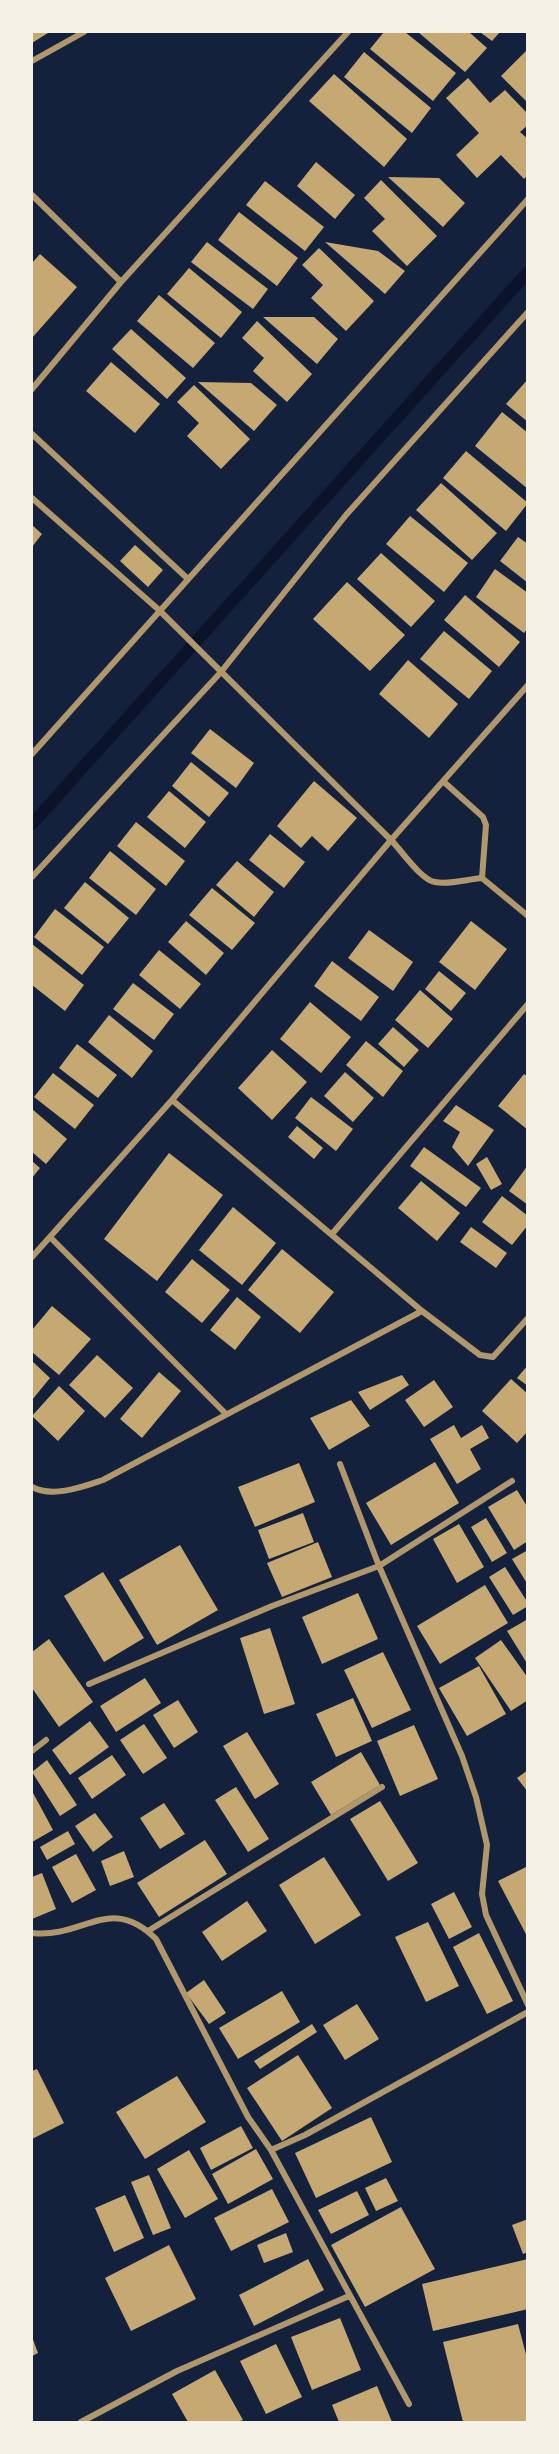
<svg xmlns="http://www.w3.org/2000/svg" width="559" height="2454" font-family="Barlow,sans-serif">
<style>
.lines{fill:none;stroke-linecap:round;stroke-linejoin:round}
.stream{stroke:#0b132b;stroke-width:12}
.building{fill:#c6a872}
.minor{stroke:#b1986c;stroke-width:6}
</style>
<rect width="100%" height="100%" fill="#14213d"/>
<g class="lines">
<path class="stream" d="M32,824L528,272"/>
</g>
<path class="building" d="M32,32H47L48,33L32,43Z
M384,32H405L456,73L433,101L370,49Z
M418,32H469L487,48L465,72Z
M480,32H500L492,41Z
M528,49V103L501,76Z
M364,52L431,108L412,133L344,77Z
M334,74L407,139L384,167L309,101Z
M468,78L490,103L505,90L528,114V125L520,132L528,139V175L524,179L501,155L477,178L456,155L479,133L446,98Z
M316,162L355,195L335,219L297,186Z
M388,177L439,178L465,203L443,227Z
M381,180L437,236L407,266L372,231L385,219L364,198Z
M265,181L324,227L305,251L246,205Z
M239,212L298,258L277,286L218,240Z
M207,242L268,289L253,309L191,262Z
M325,242L378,251L405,271L385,294Z
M319,248L374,301L346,331L311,298L323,285L302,265Z
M40,254L77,287L32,338V263Z
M189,268L242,312L221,338L167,294Z
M159,295L215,343L193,368L137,321Z
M263,317H314L338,339L317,364Z
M257,321L312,374L287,402L253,371L264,358L242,338Z
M131,329L186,378L167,399L112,349Z
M111,362L160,404L135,433L86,391Z
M528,379V422L506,404Z
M198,382L251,383L277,405L254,431Z
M194,385L250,439L221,469L187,436L199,423L177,402Z
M502,412L528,433V489L475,446Z
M466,451L528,503L506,531L443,478Z
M441,483L497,533L472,560L416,510Z
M410,516L468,563L444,592L386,544Z
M32,525L42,534L32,547Z
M518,537L528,544V583L500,561Z
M135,545L163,570L148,587L120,561Z
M381,553L435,601L411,627L357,579Z
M495,569L528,593V628L524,633L476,597Z
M347,582L405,635L370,671L313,619Z
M465,595L520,642L499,667L444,620Z
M444,631L492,671L469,699L420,659Z
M408,660L458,704L429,738L379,694Z
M210,729L254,763L236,788L191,753Z
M191,762L229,793L209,817L172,786Z
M314,781L357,818L328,851L312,836L301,848L277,826Z
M169,791L206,822L185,848L147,817Z
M136,822L185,861L166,886L117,846Z
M270,834L305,862L284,888L249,860Z
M110,851L156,889L136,915L89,878Z
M237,861L274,892L254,917L216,885Z
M85,882L129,918L108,944L64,908Z
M212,888L255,923L232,950L189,915Z
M55,909L104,947L82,975L34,937Z
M186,921L224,953L206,975L168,942Z
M471,921L507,949L475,990L439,962Z
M369,930L413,962L393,991L348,958Z
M32,944L84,985L65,1011L32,985Z
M159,950L201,984L180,1009L139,975Z
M332,961L379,997L361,1021L314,986Z
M439,971L466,993L451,1011L425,989Z
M133,983L174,1014L154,1040L113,1009Z
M420,990L453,1019L428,1048L395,1020Z
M310,1002L351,1037L321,1073L280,1039Z
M109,1015L153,1051L132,1078L88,1042Z
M393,1027L419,1050L404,1067L378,1044Z
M366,1041L403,1071L383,1097L346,1065Z
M77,1044L117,1075L98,1098L59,1068Z
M272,1050L307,1082L272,1120L238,1088Z
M345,1072L374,1098L353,1122L324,1096Z
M53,1073L94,1105L75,1129L34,1097Z
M524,1074L528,1077V1130L498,1106Z
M311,1097L353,1129L336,1151L295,1118Z
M456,1105L494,1130L468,1166L452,1147L460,1132L443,1121Z
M32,1109L67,1139L46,1164L32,1152Z
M297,1126L323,1148L314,1159L288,1137Z
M424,1147L481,1188L466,1207L410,1166Z
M169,1153L223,1195L157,1281L104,1239Z
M487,1157L502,1184L491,1190L476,1164Z
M32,1161L40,1168L32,1178Z
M528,1165V1205L509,1191Z
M421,1181L460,1213L437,1241L398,1208Z
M502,1196L528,1216V1225L512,1245L482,1222Z
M233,1207L276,1243L242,1285L199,1250Z
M471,1227L507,1253L496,1268L460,1242Z
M282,1249L334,1292L300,1333L248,1290Z
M192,1259L230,1290L202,1323L165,1292Z
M237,1297L261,1317L235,1350L210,1330Z
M52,1306L91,1339L59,1375L32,1352V1330Z
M97,1355L133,1388L105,1418L69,1385Z
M32,1361L50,1378L32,1400Z
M528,1365V1386L517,1378Z
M159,1372L181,1391L142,1438L120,1419Z
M402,1375L409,1385L370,1410L358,1392Z
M511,1379L528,1394V1431L517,1443L482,1411Z
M434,1380L453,1407L424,1427L405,1400Z
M59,1386L85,1411L58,1441L32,1416Z
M351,1400L370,1426L329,1450L310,1418Z
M454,1425L461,1438L482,1425L489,1438L470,1449L481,1469L457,1484L430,1439Z
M435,1462L459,1503L391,1545L366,1503Z
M299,1463L315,1502L255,1527L238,1487Z
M517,1490L528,1508V1541L514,1550L488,1507Z
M303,1513L314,1542L269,1559L258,1530Z
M486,1518L507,1553L492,1562L471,1527Z
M459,1524L484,1567L457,1583L433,1539Z
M318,1542L332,1577L282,1597L267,1563Z
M180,1545L218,1610L157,1645L119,1580Z
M528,1550V1585L512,1559Z
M505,1567L528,1603V1606L513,1615L489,1577Z
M103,1572L144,1638L104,1662L64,1596Z
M485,1585L508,1623L440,1664L417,1626Z
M358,1593L378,1639L322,1664L302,1617Z
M528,1619V1665L507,1631Z
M270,1628L295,1704L264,1714L240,1638Z
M49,1639L93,1702L59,1727L32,1688V1652Z
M501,1640L528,1678V1700L511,1711L475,1658Z
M383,1652L411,1710L372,1728L344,1670Z
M479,1666L506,1714L467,1736L439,1688Z
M145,1678L161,1703L116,1732L100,1706Z
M353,1698L372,1741L336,1757L316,1714Z
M178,1700L198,1732L174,1748L153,1715Z
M90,1721L109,1747L70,1775L52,1750Z
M144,1724L167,1758L143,1774L120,1740Z
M414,1725L438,1779L400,1796L377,1741Z
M247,1732L279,1784L255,1799L223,1746Z
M361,1752L380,1785L331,1815L311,1782Z
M112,1755L126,1775L92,1799L78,1778Z
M47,1760L77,1805L60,1816L32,1772Z
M528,1770V1792L517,1778Z
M236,1787L269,1839L248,1852L215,1800Z
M32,1791L53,1830L32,1842Z
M380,1801L418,1863L388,1881L350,1819Z
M164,1803L185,1834L160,1849L140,1818Z
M95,1813L113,1837L93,1852L75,1826Z
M68,1831L75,1844L47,1860L40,1847Z
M205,1840L227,1874L159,1917L137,1883Z
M124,1851L134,1877L110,1886L101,1861Z
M76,1854L96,1890L72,1903L52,1867Z
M324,1857L361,1915L315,1944L279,1885Z
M528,1866V1938L498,1881Z
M42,1873L56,1909L32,1919V1877Z
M454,1892L472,1927L449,1939L431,1904Z
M247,1901L267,1931L222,1961L202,1932Z
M428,1922L459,1986L426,2002L395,1937Z
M479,1933L513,2001L487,2014L453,1947Z
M204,1980L226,2013L209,2024L186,1993Z
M282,1991L300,2022L238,2059L219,2028Z
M357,2004L379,2039L345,2060L323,2025Z
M312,2024L317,2032L260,2069L254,2061Z
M298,2055L332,2108L282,2141L247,2088Z
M37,2069L64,2123L32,2139V2071Z
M177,2076L206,2122L145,2159L116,2112Z
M371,2117L392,2162L316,2198L295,2153Z
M241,2126L253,2148L211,2170L200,2148Z
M256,2149L273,2179L228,2204L212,2174Z
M189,2150L218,2199L185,2218L157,2169Z
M149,2175L171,2228L153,2235L131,2182Z
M386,2178L398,2201L376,2211L365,2188Z
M272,2189L289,2222L231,2251L214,2218Z
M357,2191L369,2215L331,2234L318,2210Z
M125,2195L144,2238L114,2252L95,2208Z
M401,2207L435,2269L365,2307L331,2245Z
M528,2219V2252L523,2254L512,2225Z
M286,2233L293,2252L264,2263L257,2245Z
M169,2245L196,2299L131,2331L105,2278Z
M308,2259L324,2290L254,2326L239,2295Z
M528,2259V2309L433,2331L422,2284Z
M340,2318L361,2370L312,2390L291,2337Z
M518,2324L528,2362V2422H463L443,2342Z
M32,2337L38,2353L32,2356Z
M276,2344L302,2397L266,2414L240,2361Z
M215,2370L243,2420L237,2422H188L172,2394Z
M377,2386L392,2422H339L332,2405Z"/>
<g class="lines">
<path class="minor" d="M32,61L84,32
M32,195L121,282
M32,389L121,282L348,32
M32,434L188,579
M32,498L159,610L391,840C401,850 421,880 435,882C449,885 468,879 482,878
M32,754L528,199
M444,782L483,817L486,825L482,878L528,916
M32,877L221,672L346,515L528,312
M172,1100L422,1311L480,1355L493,1357L528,1318
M332,1234L528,1004
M50,1237L226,1414
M32,1257L172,1100L391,840L528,685
M512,1481L379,1566L462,1756L476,1797L487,1845L482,1894L486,1915L528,2005
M32,1487C53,1498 82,1487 103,1480L422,1311
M89,1684L272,1606L379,1566L340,1464
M32,1751L46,1740
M148,1931L382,1787
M32,1933C84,1939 110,1893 156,1939L248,2117L271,2150L305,2135L528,2012
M271,2150L409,2404
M81,2422L177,2371L349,2296"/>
</g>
<rect width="559" height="2454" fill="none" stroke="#f6f1e7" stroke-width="66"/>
</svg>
